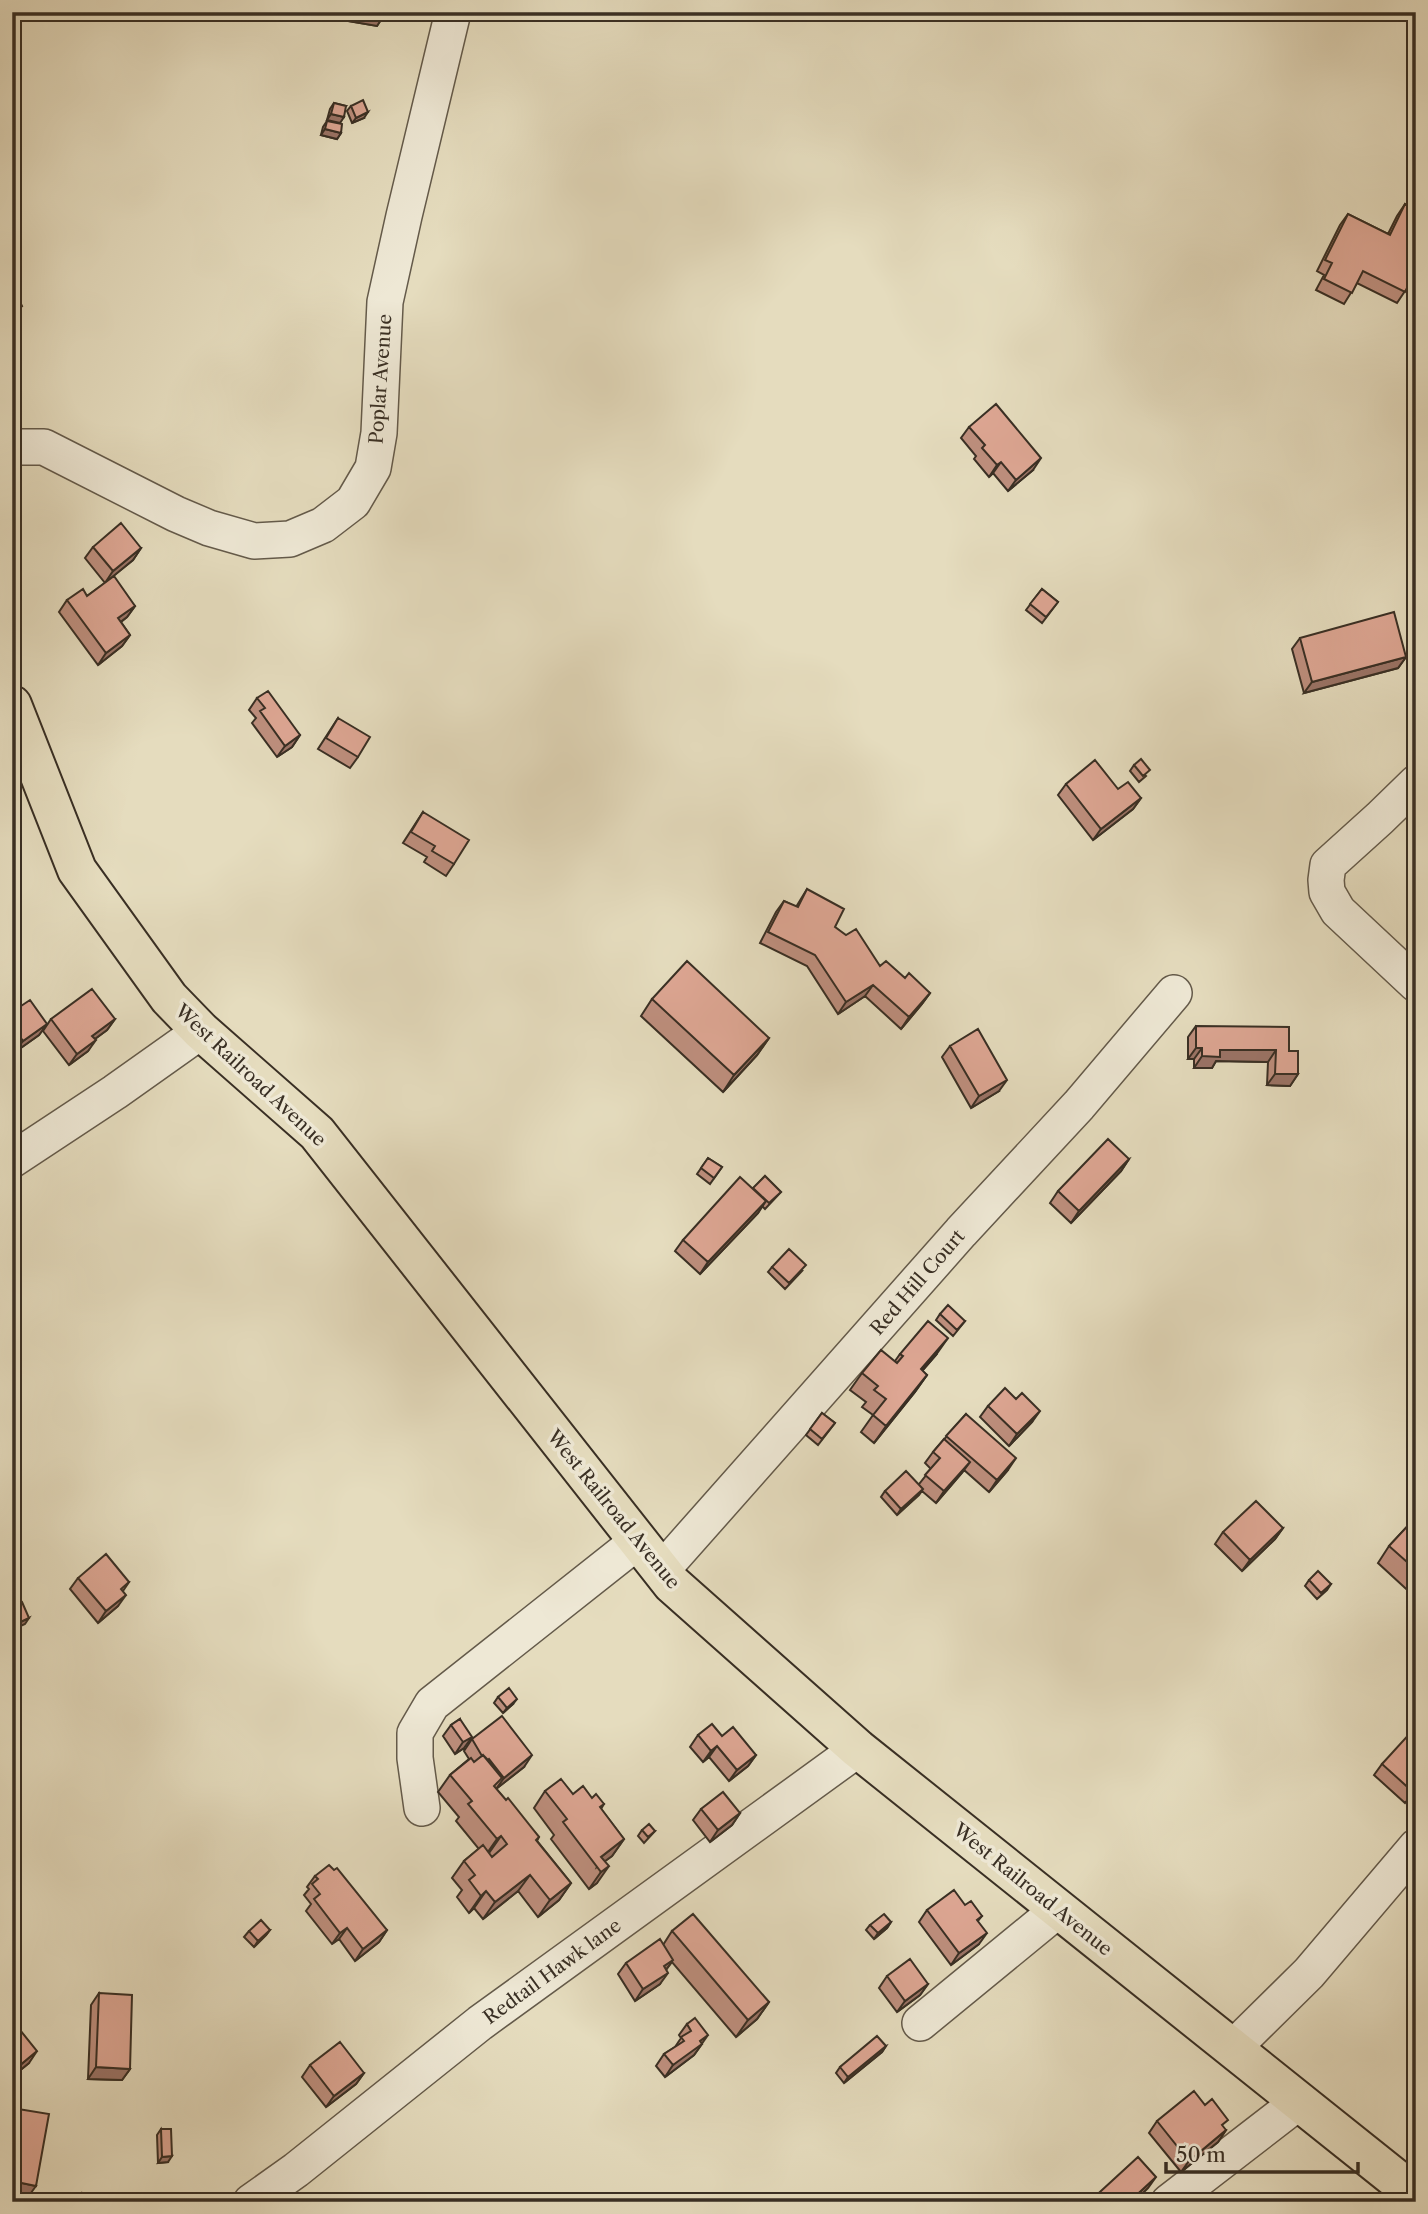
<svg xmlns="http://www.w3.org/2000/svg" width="1428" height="2214" font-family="'Libre Caslon Text',serif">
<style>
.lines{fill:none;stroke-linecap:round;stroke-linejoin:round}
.minor-casing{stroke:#645a4a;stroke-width:38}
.major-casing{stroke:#392f24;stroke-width:42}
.minor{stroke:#eee8d5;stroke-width:35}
.major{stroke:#e5dcbe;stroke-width:38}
.wall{fill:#be8f7e;stroke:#392f24;stroke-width:2}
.shaded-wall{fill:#9b7467;stroke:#392f24;stroke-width:2}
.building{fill:#dda693;stroke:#392f24;stroke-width:2}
.labels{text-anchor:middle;stroke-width:7;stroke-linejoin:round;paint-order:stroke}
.street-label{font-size:19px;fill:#392f24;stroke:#eee8d5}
</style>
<rect width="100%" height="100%" fill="#e5dcbe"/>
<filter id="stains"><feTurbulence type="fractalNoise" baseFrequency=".00286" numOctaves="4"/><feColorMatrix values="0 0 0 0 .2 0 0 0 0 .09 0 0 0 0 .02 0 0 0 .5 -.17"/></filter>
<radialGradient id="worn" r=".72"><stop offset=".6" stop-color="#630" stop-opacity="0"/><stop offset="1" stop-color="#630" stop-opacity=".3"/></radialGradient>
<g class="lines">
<defs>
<path id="minor" d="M12,447H44L176,514L209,528L254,541L290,539L323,525L353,502L373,468L379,433L385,302L404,216L453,12
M1416,783L1380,818L1328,865L1326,880L1327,892L1338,911L1416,984
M12,1160L115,1092L201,1031
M661,1571L961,1232L1079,1105L1174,993
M422,1808L415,1758V1733L432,1704L638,1541
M920,2023L1059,1909
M1233,2048L1309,1973L1416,1847
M251,2202L296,2170L480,2023L858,1749
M1169,2202L1300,2101"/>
<path id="major" d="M12,705L77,870L169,998L201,1031L317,1133L672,1584L858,1749L1416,2195"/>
</defs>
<use href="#minor" class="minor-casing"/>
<use href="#major" class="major-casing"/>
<use href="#minor" class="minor"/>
<use href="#major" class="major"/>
</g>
<path class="wall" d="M349,12H386L377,26L348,21Z
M334,103L346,106L327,120L330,109Z
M351,106L364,118L352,123L347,111Z
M327,121L341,133L337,139L321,135L323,127Z
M1416,197V284L1411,290L1407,288L1397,303L1357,283L1344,304L1316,290L1324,275L1317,271L1340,225L1348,214L1388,234L1397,216L1405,204L1410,207Z
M969,427L1033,470L1008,491L993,473L989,477L974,459L976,456L961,438Z
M93,547L141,548L133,560L108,580L135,606L127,617L121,622L130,635L122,646L98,665L59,612L67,600L87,596L105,583L85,558Z
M1042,589L1058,602L1042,623L1026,610Z
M1300,638L1406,657L1398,668L1304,693L1292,649Z
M257,698L300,735L292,747L277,757L252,723L256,718L249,710Z
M338,718L358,757L350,768L318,749Z
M1134,765L1146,776L1139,782L1130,771Z
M1066,784L1118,789L1141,798L1133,809L1093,840L1058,795Z
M423,812L454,864L446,876L424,862L427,857L403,843Z
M807,889L835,927L880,966L905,978L930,993L922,1004L901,1029L865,996L838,1014L807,966L760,943L776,912L784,901L796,907Z
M652,999L769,1038L757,1055L723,1092L641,1016Z
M12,1012L47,1024L39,1035L15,1052L12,1048Z
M51,1019H115L107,1030L95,1039L88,1051L69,1065L43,1031Z
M1196,1026L1289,1051L1298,1074L1290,1086L1267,1085L1268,1062L1216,1061L1212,1068H1194V1059H1188V1037Z
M950,1046L999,1091L971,1108L942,1057Z
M708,1158L722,1167L710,1184L697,1174Z
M1129,1159L1121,1171L1071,1223L1050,1203L1058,1191Z
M765,1176L781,1192L765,1209L762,1206L758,1213L700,1274L675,1251L683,1240L753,1189Z
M772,1267L802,1271L785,1289L768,1272Z
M940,1314L965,1321L953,1336L936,1320Z
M900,1354L936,1355L922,1371L927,1375L915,1392L874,1443L861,1432L873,1415L862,1407L866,1402L850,1390L862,1373L895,1361Z
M988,1406L1032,1422L1009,1446L980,1417Z
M822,1413L835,1423L818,1445L806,1435Z
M966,1414L1008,1470L989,1492L964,1470L936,1503L922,1491L897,1515L881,1497L885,1491L919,1484L931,1469L925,1463L933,1452Z
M1416,1517V1598L1378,1563L1389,1546Z
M1283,1528L1275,1539L1242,1571L1215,1544L1223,1532Z
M78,1578L129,1582L123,1591L118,1606L98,1623L70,1589Z
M1309,1580L1331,1584L1327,1590L1317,1599L1305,1586Z
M498,1697L513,1704L503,1713L494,1703Z
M460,1719L464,1748L455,1754L443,1736L451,1725Z
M1416,1734V1799L1412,1795L1405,1803L1374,1775L1382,1764Z
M698,1735L722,1736L756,1755L748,1766L729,1781L709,1757L703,1762L690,1747Z
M472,1739L524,1767L496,1789L539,1837L537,1841L571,1883L559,1900L538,1917L518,1891L483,1919L474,1908L469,1913L457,1897L462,1890L452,1878L464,1861L479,1849L456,1821L459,1817L438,1792L450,1775L469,1759L464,1751Z
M545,1791L573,1794L592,1798L604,1804L601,1809L624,1839L612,1856L605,1861L597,1883L589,1889L551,1839L554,1835L534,1808Z
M701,1809L740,1813L732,1825L710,1842L693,1820Z
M642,1830L655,1831L644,1843L638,1836Z
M315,1876L387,1930L379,1942L355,1961L339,1939L332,1944L306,1911L311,1904L304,1895L309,1889L307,1887Z
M965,1905L982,1916L978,1921L979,1944L951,1965L919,1922L927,1910Z
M891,1922L887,1928L874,1939L866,1930L870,1925Z
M270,1930L266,1935L254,1947L244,1937L249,1931Z
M672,1931L769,2002L757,2019L736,2037L672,1962L666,1970L660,1984L635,2001L618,1974L626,1963L663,1945Z
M887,1976L928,1984L920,1995L897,2012L879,1988Z
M99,1993L130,2069L122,2080L88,2079L91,2005Z
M687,2024L702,2044L694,2055L665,2077L656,2066L664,2054L675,2047L681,2038L679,2035Z
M12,2028L29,2063L12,2077Z
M886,2046L882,2052L844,2083L836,2073L840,2067Z
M310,2065L364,2073L356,2084L326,2107L302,2077Z
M1157,2121L1226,2130L1218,2142L1181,2172L1149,2133Z
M161,2129L168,2162L158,2163L157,2135Z"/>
<path class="shaded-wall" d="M354,12H386L377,26L348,21Z
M368,112L364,118L352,123L356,118Z
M331,114L344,117L340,123L327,120Z
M325,129L341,133L337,139L321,135Z
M22,306L14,317L12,319V311Z
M1041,458L1033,470L1008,491L1016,480Z
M1001,462L993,473L989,477L997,465Z
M141,548L133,560L105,583L113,571Z
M135,606L127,617L110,630L118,618Z
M130,635L122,646L98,665L106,653Z
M1406,657L1398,668L1304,693L1312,682Z
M300,735L292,747L277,757L285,746Z
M1141,798L1133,809L1093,840L1101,829Z
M873,985L865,996L838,1014L846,1002Z
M930,993L922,1004L901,1029L909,1017Z
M115,1019L107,1030L84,1047L92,1036Z
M47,1024L39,1035L15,1052L23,1041Z
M769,1038L757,1055L723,1092L734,1075Z
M96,1040L88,1051L69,1065L77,1054Z
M1196,1048H1202L1194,1059H1188Z
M1220,1050H1276L1268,1062L1216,1061L1212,1068H1194L1202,1056Z
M1275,1074H1298L1290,1086L1267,1085Z
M1007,1080L999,1091L971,1108L979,1096Z
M1129,1159L1121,1171L1071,1223L1079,1211Z
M766,1201L758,1213L700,1274L708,1262Z
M948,1338L936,1355L909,1386L921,1369Z
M927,1375L915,1392L874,1443L886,1426Z
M1040,1411L1032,1422L1009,1446L1017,1434Z
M1016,1458L1008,1470L989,1492L997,1480Z
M970,1462L962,1473L936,1503L944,1491Z
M923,1489L919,1495L897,1515L901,1509Z
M1283,1528L1275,1539L1242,1571L1250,1560Z
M126,1595L118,1606L98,1623L106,1611Z
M29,1618L25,1624L12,1630V1626Z
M517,1699L513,1704L503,1713L507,1708Z
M472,1737L464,1748L455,1754L463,1742Z
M717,1746L709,1757L703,1762L711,1751Z
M532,1755L524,1767L496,1789L504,1778Z
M756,1755L748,1766L729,1781L737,1770Z
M740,1813L732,1825L710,1842L718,1830Z
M501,1836L489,1853L485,1856L497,1839Z
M624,1839L612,1856L597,1867L601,1857Z
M609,1866L597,1883L589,1889L601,1872Z
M530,1875L518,1891L483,1919L495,1902Z
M571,1883L559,1900L538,1917L550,1900Z
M486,1891L474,1908L469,1913L481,1896Z
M891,1922L887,1928L874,1939L878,1933Z
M347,1928L339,1939L332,1944L340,1933Z
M270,1930L266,1935L254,1947L258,1941Z
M387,1930L379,1942L355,1961L363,1949Z
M987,1933L979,1944L951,1965L959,1953Z
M673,1960L665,1971L664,1966Z
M668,1973L660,1984L635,2001L643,1989Z
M928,1984L920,1995L897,2012L905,2001Z
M769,2002L757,2019L736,2037L748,2020Z
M708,2035L694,2055L665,2077L673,2065L700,2041Z
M886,2046L882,2052L844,2083L848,2077Z
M37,2051L29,2063L12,2077L19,2066Z
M96,2067L130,2069L122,2080L88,2079Z
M364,2073L356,2084L326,2107L334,2096Z
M1226,2130L1218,2142L1181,2172L1189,2161Z
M172,2156L168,2162L158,2163L162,2157Z
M1156,2177L1148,2188L1134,2202H1129Z
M12,2181L36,2186L28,2197L12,2194Z"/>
<path class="building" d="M363,100L368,112L356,118L351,106Z
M334,103L346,106L344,117L331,114Z
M327,121L342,124L341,133L325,129Z
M1416,201V277L1413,276L1405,292L1363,271L1352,293L1324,279L1332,263L1325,260L1348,214L1390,235L1405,204L1412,208Z
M12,286L22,306L12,311Z
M996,404L1041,458L1016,480L1001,462L997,465L982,448L985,445L969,427Z
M121,523L141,548L113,571L93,547Z
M114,576L135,606L118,618L130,635L106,653L67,600L83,589L87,596Z
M1042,589L1058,602L1046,617L1030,604Z
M1394,612L1406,657L1312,682L1300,638Z
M268,691L300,735L285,746L260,711L265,708L257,698Z
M338,718L370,737L358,757L326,738Z
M1141,759L1150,770L1143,776L1134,765Z
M1095,760L1118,789L1128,782L1141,798L1101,829L1066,784Z
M423,812L469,840L454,864L432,851L435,846L411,832Z
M807,889L844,909L835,927L846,935L856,929L880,966L886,961L905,978L909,973L930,993L909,1017L873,985L846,1002L815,955L768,932L784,901L798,907Z
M687,961L769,1038L734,1075L652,999Z
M92,989L115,1019L92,1036L96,1040L77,1054L51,1019Z
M30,1000L47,1024L23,1041L12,1025V1012Z
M1196,1026L1289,1027V1051H1298V1074H1275L1276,1050H1220V1057L1202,1056V1048H1196Z
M978,1029L1007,1080L979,1096L950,1046Z
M1108,1139L1129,1159L1079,1211L1058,1191Z
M708,1158L722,1167L714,1178L701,1168Z
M765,1176L781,1192L769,1203L753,1188Z
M740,1177L766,1201L708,1262L683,1240Z
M789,1249L806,1265L789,1283L772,1267Z
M948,1305L965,1321L957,1330L940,1314Z
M928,1321L948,1338L921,1369L927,1375L886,1426L873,1415L886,1399L874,1390L878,1386L862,1373L881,1350L897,1363L903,1356L900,1354Z
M1005,1388L1016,1399L1022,1393L1040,1411L1017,1434L988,1406Z
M822,1413L835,1423L822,1439L810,1429Z
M966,1414L1016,1458L997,1480L946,1436Z
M944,1439L970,1462L944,1491L925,1475L940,1458L933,1452Z
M906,1471L923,1489L901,1509L885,1491Z
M1256,1501L1283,1528L1250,1560L1223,1532Z
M1416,1517V1570L1389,1546Z
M106,1554L129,1582L121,1589L126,1595L106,1611L78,1578Z
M1318,1571L1331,1584L1321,1593L1309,1580Z
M22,1602L29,1618L12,1626V1606Z
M509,1688L517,1699L507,1708L498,1697Z
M502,1716L532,1755L504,1778L489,1759L488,1760L483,1755L482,1756L472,1739Z
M460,1719L472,1737L463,1742L451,1725Z
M712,1724L722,1736L733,1727L756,1755L737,1770L717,1746L711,1751L698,1735Z
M1412,1731L1416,1734V1789L1413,1792L1382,1764Z
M483,1755L502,1778L494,1786L506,1800L508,1798L539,1837L536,1840L571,1883L550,1900L530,1875L495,1902L486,1891L481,1896L469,1880L475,1875L464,1861L483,1845L492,1857L507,1844L501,1836L497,1839L468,1804L472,1801L450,1775L471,1758L474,1762Z
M561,1779L573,1794L583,1786L592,1798L596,1794L604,1804L600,1807L624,1839L601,1857L609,1866L601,1872L563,1822L567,1819L545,1791Z
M723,1792L740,1813L718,1830L701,1809Z
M649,1824L655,1831L648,1837L642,1830Z
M329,1865L334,1870L337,1868L387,1930L363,1949L347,1928L340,1933L314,1899L320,1894L312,1884L318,1879L315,1876Z
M954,1890L965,1905L971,1901L982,1916L977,1920L987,1933L959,1953L927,1910Z
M693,1914L769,2002L748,2020L672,1931Z
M884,1914L891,1922L878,1933L870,1925Z
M261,1920L270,1930L258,1941L249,1931Z
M660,1939L673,1960L664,1966L668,1973L643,1989L626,1963Z
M910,1959L928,1984L905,2001L887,1976Z
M99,1993L132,1995L130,2069L96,2067Z
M695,2018L708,2035L700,2041L702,2044L673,2065L664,2054L684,2041L681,2037L691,2031L687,2024Z
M16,2025L37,2051L19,2066L12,2058V2028Z
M877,2036L886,2046L848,2077L840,2067Z
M340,2042L364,2073L334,2096L310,2065Z
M1194,2091L1205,2105L1212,2099L1228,2120L1222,2125L1226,2130L1189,2161L1157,2121Z
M12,2108L49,2114L36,2186L12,2181Z
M161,2129H171L172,2156L162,2157Z
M1138,2157L1156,2177L1129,2202H1089Z
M82,2193L99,2202H78Z"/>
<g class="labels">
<g class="street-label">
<text transform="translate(380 379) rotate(-86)" y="7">Poplar Avenue</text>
<text transform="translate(251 1075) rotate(43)" y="7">West Railroad Avenue</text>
<text transform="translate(917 1282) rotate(-49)" y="7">Red Hill Court</text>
<text transform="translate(614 1509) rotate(51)" y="7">West Railroad Avenue</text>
<text transform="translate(1033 1889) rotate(39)" y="7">West Railroad Avenue</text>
<text transform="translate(552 1971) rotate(-36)" y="7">Redtail Hawk lane</text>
</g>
</g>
<rect width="1428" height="2214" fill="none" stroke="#e5dcbe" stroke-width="42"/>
<rect x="14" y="14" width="1400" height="2186" fill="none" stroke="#392f24" stroke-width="3.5"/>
<rect x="21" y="21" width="1386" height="2172" fill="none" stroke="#392f24" stroke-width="2"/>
<path d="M1166 2162v10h192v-10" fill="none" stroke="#392f24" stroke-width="3.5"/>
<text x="1176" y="2162" font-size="21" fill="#392f24" stroke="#eee8d5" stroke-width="5" paint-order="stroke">50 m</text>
<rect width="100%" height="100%" filter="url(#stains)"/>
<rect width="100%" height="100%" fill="url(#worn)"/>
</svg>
